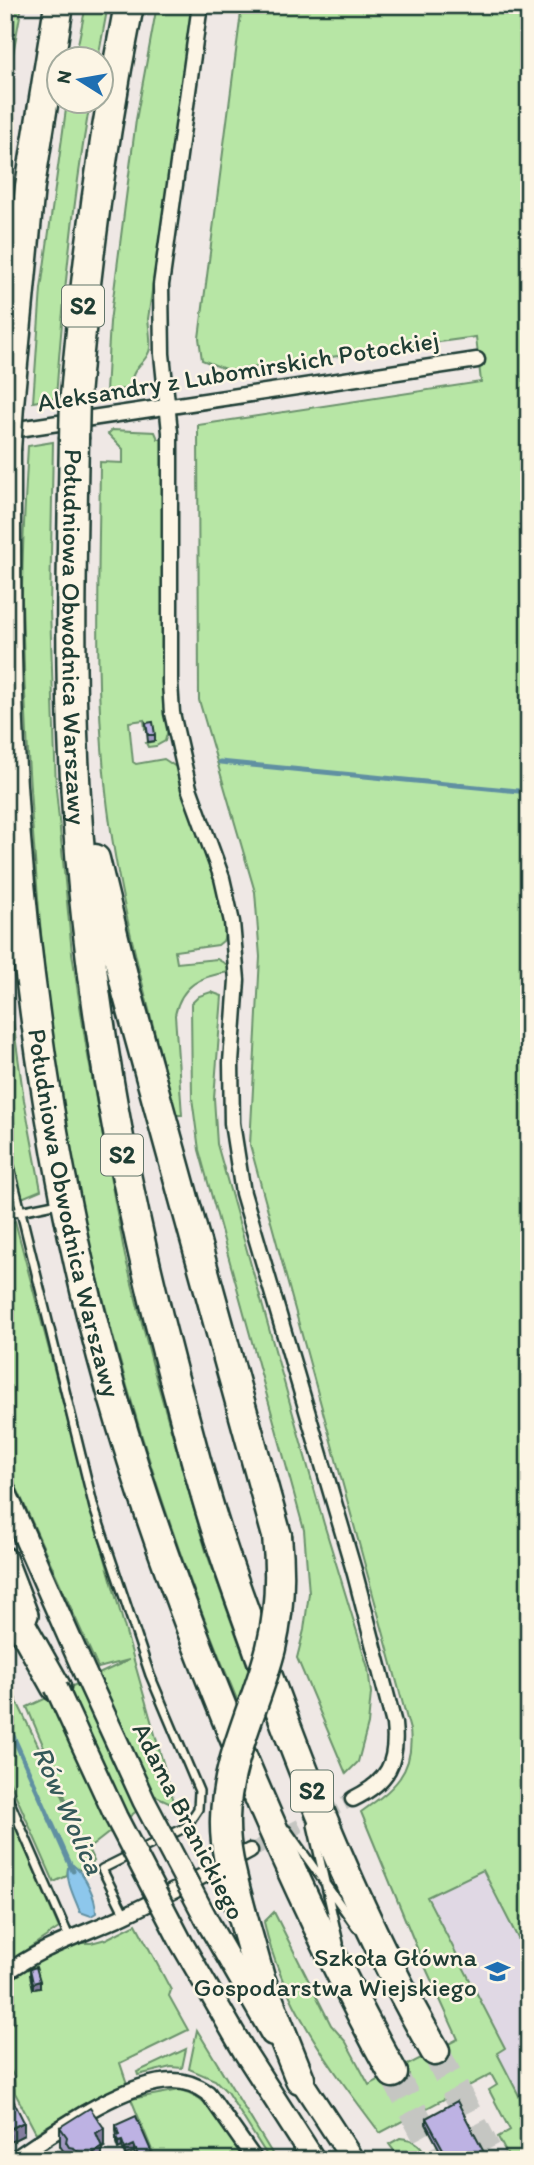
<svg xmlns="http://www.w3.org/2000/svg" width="534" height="2165" font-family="Itim,sans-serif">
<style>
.built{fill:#e0d8e4}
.green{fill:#b7e6a5;stroke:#6b926c;stroke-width:2}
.water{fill:#8dc7ec;stroke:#6190a2;stroke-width:2}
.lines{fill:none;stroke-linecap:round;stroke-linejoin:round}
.stream{stroke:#6190a2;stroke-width:5}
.minor-tunnel{stroke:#c5c6c2;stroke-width:14;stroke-dasharray:14 7;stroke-linecap:butt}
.motorway-tunnel{stroke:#c5c6c2;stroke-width:28;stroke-dasharray:28 14;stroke-linecap:butt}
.service-casing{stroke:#1f3d34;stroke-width:12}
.minor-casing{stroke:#1f3d34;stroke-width:19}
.secondary-casing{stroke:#1f3d34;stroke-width:26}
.motorway-casing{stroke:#1f3d34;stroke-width:33}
.service{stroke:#fcf5e5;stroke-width:7}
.minor{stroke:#fcf5e5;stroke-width:14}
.secondary{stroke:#fcf5e5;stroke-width:21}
.motorway{stroke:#fcf5e5;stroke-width:28}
.secondary-bridge-casing{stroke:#1f3d34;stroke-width:26;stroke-linecap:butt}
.motorway-bridge-casing{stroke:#1f3d34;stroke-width:33;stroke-linecap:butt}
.secondary-bridge{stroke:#fcf5e5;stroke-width:21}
.motorway-bridge{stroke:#fcf5e5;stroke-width:28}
.wall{fill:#a399c3;stroke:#1f3d34;stroke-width:2}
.shaded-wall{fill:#847d9f;stroke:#1f3d34;stroke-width:2}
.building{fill:#bdb2e3;stroke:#1f3d34;stroke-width:2}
.labels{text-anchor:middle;stroke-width:5;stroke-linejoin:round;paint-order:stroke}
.shield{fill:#fcf5e5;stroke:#617469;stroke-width:2}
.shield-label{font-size:24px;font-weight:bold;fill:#1f3d34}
.street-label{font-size:26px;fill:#1f3d34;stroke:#fcf5e5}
.poi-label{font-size:26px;fill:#1f3d34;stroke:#fcf5e5;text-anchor:end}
.water-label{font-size:28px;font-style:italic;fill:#355959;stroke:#fcf5e5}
</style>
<rect width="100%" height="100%" fill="#efe8e5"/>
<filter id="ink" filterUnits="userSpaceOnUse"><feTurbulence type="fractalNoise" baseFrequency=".0143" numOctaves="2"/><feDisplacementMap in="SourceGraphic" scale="14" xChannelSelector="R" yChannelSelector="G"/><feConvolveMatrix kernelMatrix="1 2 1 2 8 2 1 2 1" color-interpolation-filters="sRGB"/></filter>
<g filter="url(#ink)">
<path class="built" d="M529,1848V2115L497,2052L505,2048L427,1896Z"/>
<path class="green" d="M5,5H22L5,97Z
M86,5H108L98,59H75Z
M157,5H193L148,319C149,328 151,339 150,348C148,363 132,364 130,388L106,392L110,322L136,120Z
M242,5H529V1960L483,1870L427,1897L505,2048L497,2053L529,2115V2160H510L498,2137L510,2130L489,2090L497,2085L491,2074L380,2133C331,2068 281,2002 264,1922L274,1912L331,2025L346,2042L369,2085L458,2039L419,1953L361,1812C393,1789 415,1773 410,1730L250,1145L260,957L255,892L199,700L198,425L481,382L476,337L230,371L202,360L199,338Z
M67,102H90C73,200 63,298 56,398L33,402L41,289Z
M112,430L155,432L158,439H163V668L168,730L165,741L156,746L148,747L146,743L155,741L154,728L145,729L144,720L129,722L133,762L136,764L164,759L176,767L211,863L226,932L223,941L218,945L175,951L177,963L217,959L229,966V972C201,976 181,985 175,1015L182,1115H176C149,1008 118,902 106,792C94,683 99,572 100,462L123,463V449L108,434Z
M53,442L50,609L56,789L72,953L86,1045L125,1256L156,1378L206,1551L249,1671L238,1702C187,1582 147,1462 113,1336C98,1278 82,1219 71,1160C54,1069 44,977 37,885C29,790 24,696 22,601C22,550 25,498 28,446Z
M5,963L24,1100L41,1190L5,1205Z
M211,992L222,996L214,1098L217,1144L324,1524L368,1668L371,1693L368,1724L358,1762L346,1774L297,1658L304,1630L309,1593L304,1530L199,1150L192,1098L191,1004L199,996Z
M15,1221L91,1509L175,1805L156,1796L88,1849L94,1861L79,1870L72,1865L68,1868L67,1876L54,1882L5,1771V1677L78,1828L27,1707L129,1660L98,1668L5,1462V1225Z
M5,1802L59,1928L5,1964Z
M136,1924L171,1990L169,1996L188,2030L120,2063L127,2084L80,2106L36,2133L15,2093L14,2077L5,2060V2026L15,2022L9,1982L33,1961L77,1943H91L106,1939Z
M197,2030L276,2160H270L227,2092L215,2080L189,2069Z
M186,2049L182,2068L171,2067L138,2075L137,2072Z
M180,2090C214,2098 228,2132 244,2160H156L131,2099Z
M400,2138C416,2139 422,2146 429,2160H401L389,2144Z"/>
<path class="water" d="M73,1865C85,1875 96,1897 96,1913L91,1916L80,1912C75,1898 66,1883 68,1868Z"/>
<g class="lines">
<path class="stream" d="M220,762L529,792
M5,1718L73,1871"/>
<path class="minor-tunnel" d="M250,1851L353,1799"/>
<path class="motorway-tunnel" d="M435,2051L492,2160
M393,2073L439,2160"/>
<defs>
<path id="service" d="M10,1167L94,1508L150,1675L199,1791L198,1809L186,1827L102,1869L125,1915
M5,1214L59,1203
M5,1791L69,1937
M312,1825L339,1943
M287,1830L357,1928"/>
<path id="minor" d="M200,5L161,285L162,354L170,432V682L172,713L189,788L222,878L232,922L237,980L231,1063L232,1123L243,1193L355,1574L394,1724C398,1763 388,1782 353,1799
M5,431L477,360
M5,1974C44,1945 83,1935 125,1915C167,1895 209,1873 250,1851
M13,2160C53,2133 124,2081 173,2081C186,2081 197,2085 208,2093L255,2160"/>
<path id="secondary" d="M5,1492L85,1673
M5,1558L27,1615
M210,1926L272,2034
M181,1942L244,2051L314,2160
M293,2068L353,2160"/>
<g id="motorway">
<path d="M75,396C86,264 103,135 129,5"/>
<path d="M5,417L9,405L30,186L59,5"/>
<path id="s1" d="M74,439C72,545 69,651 74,758C83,968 120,1176 174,1379C189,1433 202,1488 220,1541C232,1578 246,1615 259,1652C308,1788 362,1925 435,2051"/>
<path id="s2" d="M6,450C6,571 5,694 14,815C24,943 41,1076 66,1202C96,1358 144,1509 202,1657C257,1799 319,1939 393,2073"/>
<path d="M95,859L127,992L277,1536"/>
<path d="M5,1596L56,1687"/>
<path d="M242,1914L260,1978L300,2079"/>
</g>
</defs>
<use href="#service" class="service-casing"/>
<use href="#minor" class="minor-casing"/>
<use href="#secondary" class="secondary-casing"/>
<use href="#motorway" class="motorway-casing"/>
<use href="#service" class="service"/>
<use href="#minor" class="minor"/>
<use href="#secondary" class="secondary"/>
<use href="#motorway" class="motorway"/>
<defs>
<path id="secondary-bridge" d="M85,1673L144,1801L210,1926
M56,1687L116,1817L181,1942"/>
<path id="motorway-bridge" d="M74,439L75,396
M6,450L9,405
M242,1914C234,1883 224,1851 225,1819C226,1760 257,1704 271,1648C280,1610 281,1574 277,1536"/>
</defs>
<use href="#secondary-bridge" class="secondary-bridge-casing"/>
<use href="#motorway-bridge" class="motorway-bridge-casing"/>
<use href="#secondary-bridge" class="secondary-bridge"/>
<use href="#motorway-bridge" class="motorway-bridge"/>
</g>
<path class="wall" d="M146,723L155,735V741L148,742Z
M30,1969L40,1988L33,1989L30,1975Z
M529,2053V2067L526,2061V2054Z
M5,2094L24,2135L10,2142L5,2132Z
M426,2118L488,2160H445L426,2124Z
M116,2125L155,2160H137L134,2152L125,2155L122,2147L118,2149L116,2143V2136H117L116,2131Z
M60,2127L104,2147L102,2148V2160H66V2155L60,2146Z"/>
<path class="shaded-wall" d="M40,1981V1988L33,1989V1983Z
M24,2122V2135L10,2142V2129Z
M104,2128V2147L102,2148V2160H85L96,2133Z
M122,2141V2147L118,2149V2142Z
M134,2145V2152L125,2155V2149Z"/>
<path class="building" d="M153,722L155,735H148L146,723Z
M36,1967L40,1981L33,1983L30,1969Z
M9,2092L24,2122L10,2129L5,2119V2094Z
M457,2101L488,2160H449L426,2118Z
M90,2108L104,2128L96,2133L102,2147L85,2158L74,2148L69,2147L66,2142L67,2137L60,2127Z
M136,2116L155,2160H140L134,2145L125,2149L122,2141L118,2142L116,2136L119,2135L116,2125Z"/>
</g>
<defs>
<symbol id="university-bare" viewBox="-9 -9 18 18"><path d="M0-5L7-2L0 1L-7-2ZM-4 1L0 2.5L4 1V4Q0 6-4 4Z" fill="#1f6fb2" stroke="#fcf5e5" stroke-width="2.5" paint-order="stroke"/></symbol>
</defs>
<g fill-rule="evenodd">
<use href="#university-bare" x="480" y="1954" width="35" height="35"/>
</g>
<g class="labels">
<g class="shield">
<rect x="62" y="285.5" width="42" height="41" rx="5"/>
<rect x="101" y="1134.5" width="42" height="41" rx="5"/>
<rect x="291" y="1770.5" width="42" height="41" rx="5"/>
</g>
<g class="shield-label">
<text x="83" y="314">S2</text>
<text x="122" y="1163">S2</text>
<text x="312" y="1799">S2</text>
</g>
<g class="street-label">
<text transform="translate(238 371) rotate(-9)" y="9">Aleksandry z Lubomirskich Potockiej</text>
<text dy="9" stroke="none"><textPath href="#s1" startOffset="198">Południowa Obwodnica Warszawy</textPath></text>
<text dy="9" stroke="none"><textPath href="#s2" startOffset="768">Południowa Obwodnica Warszawy</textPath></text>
<text transform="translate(189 1821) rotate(63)" y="9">Adama Branickiego</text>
</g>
<g class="poi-label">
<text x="477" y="1966">Szkoła Główna<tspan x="477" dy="30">Gospodarstwa Wiejskiego</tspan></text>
</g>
<g class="water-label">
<text transform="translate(69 1810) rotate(66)" y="10">Rów Wolica</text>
</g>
</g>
<rect width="534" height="2165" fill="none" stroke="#fcf5e5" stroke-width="28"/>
<rect x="14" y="14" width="506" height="2137" fill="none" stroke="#1f3d34" stroke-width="2.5" filter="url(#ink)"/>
<g transform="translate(80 80) rotate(281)"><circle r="33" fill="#fcf5e5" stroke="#a4ab9e" stroke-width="2"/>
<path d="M0-5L12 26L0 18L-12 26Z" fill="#1f6fb2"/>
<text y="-10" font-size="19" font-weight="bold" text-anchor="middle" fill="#1f3d34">N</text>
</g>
</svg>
